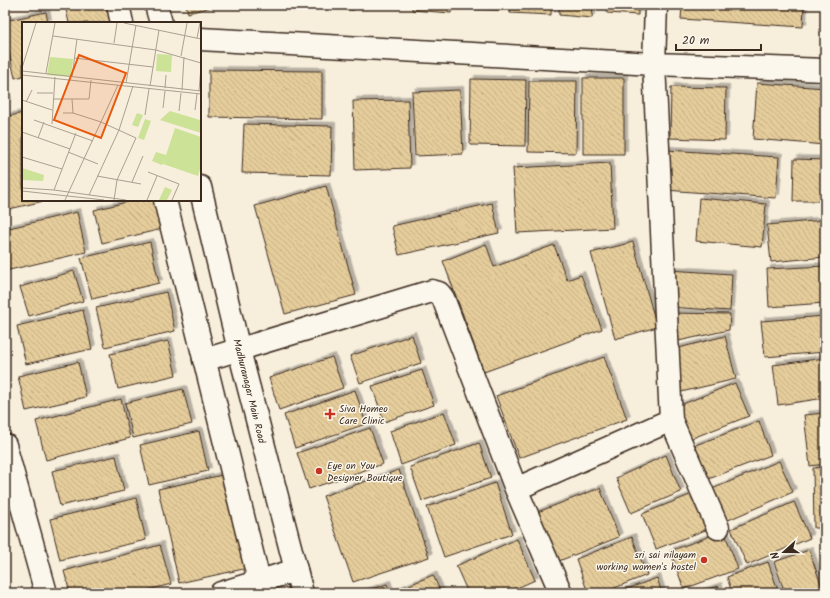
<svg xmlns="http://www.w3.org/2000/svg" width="830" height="598" font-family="Kalam,sans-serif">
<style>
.building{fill:url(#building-back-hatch);stroke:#3b2a1e;filter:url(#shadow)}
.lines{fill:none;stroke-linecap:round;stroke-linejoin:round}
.minor-casing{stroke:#3b2a1e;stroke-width:25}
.tertiary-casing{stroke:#3b2a1e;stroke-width:25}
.minor{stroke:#fbf7ec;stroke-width:22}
.tertiary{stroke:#fbf7ec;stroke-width:22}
.poi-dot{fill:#c8321e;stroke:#fbf7ec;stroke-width:1.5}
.labels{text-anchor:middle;stroke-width:3;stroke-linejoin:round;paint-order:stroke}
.street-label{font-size:10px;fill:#3b2a1e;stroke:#fbf7ec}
.poi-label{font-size:10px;fill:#3b2a1e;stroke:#fbf7ec;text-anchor:start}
.inset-road{fill:none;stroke:#aca090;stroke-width:1}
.view{fill:#e8590c;fill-opacity:0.15;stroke:#e8590c;stroke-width:2}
.inset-edge{fill:none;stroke:#3b2a1e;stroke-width:2}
</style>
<defs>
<pattern id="building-back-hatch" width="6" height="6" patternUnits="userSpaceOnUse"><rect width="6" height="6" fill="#e5cc9b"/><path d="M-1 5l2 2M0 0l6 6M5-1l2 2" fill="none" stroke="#c5af85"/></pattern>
<filter id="shadow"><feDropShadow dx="3.5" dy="-3.5" stdDeviation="0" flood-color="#0004"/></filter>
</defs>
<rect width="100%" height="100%" fill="#f7eedc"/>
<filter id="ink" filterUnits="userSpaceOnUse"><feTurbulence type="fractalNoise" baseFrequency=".025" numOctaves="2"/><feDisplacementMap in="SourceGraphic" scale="8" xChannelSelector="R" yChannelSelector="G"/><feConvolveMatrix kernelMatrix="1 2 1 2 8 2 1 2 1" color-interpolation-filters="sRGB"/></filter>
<g filter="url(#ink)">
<path class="building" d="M65,5H113L117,23H69Z
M186,5H219L188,13Z
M298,5H354V10L298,8Z
M412,5H452L451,13L412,10Z
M458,5H501V10L458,9Z
M511,5H551V15L510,13Z
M559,5H593L592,18L559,15Z
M607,5H638V15L607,13Z
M682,5H804L803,27L681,19Z
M46,12L48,23H23V76L15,78L5,35V21Z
M209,70L322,71V119L209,117Z
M583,78H624V154H583Z
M471,79L526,80L525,146L470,145Z
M529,81H577L576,153L528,152Z
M757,83L825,88V145L753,139Z
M671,87L726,88L725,140L670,138Z
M460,90L463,154L415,156L412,92Z
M5,91L8,103L5,104Z
M408,100L410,168L355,170L353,101Z
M23,113V200H48L5,210V117Z
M244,124L332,126L331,175L242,173Z
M667,150L779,157L776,198L665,190Z
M794,159L825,160V201H793Z
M610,163L613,228L517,233L513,168Z
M326,186L356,295L285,314L255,206Z
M699,198L766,204L762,247L696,241Z
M135,200H165L171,227L102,243L94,210Z
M492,203L499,233L399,255L392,226Z
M77,212L86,252L5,271V229Z
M825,220V257L771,262L767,225Z
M150,242L159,283L92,299L81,258Z
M633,242L657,327L615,339L591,253Z
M486,244L494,267L554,245L567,280L581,275L602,329L484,372L443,261Z
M825,266V303L769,307L767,269Z
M669,270L732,274L730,311L667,307Z
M74,271L83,301L29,316L20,287Z
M166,292L175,331L105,347L96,308Z
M83,310L92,349L26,364L17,326Z
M668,313L730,314L729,330L674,342Z
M825,316V352L765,357L761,321Z
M412,335L421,363L360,383L350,356Z
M725,336L736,379L681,392L671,350Z
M168,341L176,375L118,389L110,354Z
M332,357L343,388L279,410L269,378Z
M604,357L627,419L519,458L496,396Z
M825,358V398L778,405L773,365Z
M78,362L86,397L26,411L18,376Z
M422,370L434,405L384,422L372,386Z
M735,383L749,416L690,439L678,406Z
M183,389L192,424L133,438L125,403Z
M355,390L366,424L295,448L284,415Z
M121,399L130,438L46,460L36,421Z
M444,412L456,445L401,465L390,431Z
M825,413V464L810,466L804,415Z
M759,421L771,455L706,480L693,446Z
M370,428L383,464L309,489L297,453Z
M199,431L208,471L149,485L140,445Z
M479,443L491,478L422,501L410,467Z
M666,455L681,492L631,513L616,478Z
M116,456L124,491L60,506L52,471Z
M779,461L793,492L726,521L712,489Z
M825,467V528H814L813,468Z
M399,470L429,557L353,582L323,496Z
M227,474L248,568L179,583L158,489Z
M495,483L512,534L444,557L427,507Z
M600,488L619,537L554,563L535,513Z
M695,493L708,529L656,549L642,514Z
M136,498L146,540L60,560L50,519Z
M794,502L810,538L747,565L731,529Z
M724,531L738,569L684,589L670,551Z
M632,537L647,575L602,593H588L576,559Z
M517,539L535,580L506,593H468L456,566Z
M160,545L171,584L137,593H70L64,571Z
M825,548V567L821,549Z
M809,550L824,593H785L774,562Z
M768,562L779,593H732L727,577Z
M433,575L441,593H396L395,591Z
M657,578L662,593H616Z
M387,584L390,593H360Z
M718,586L720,593H697Z"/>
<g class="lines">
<defs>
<path id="minor" d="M656,5L654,64L671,420L718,528
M200,39L654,64L825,70
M204,360L432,291L439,293L443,298L516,489L561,593
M5,445L46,593
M516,489L671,420
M221,593L296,570"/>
<path id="tertiary" d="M118,5L122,23
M156,5L161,23
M200,187L239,350L302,593
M165,200L262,593"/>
</defs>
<use href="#minor" class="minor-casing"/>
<use href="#tertiary" class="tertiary-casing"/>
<use href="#minor" class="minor"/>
<use href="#tertiary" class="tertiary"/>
</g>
</g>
<g class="poi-dot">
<path d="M328 408h4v4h4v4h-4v4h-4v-4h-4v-4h4z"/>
<circle cx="319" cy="471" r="4"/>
<circle cx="704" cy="560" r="4"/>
</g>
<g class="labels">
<g class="street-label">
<text transform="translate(250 391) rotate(76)" y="4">Madhuranagar Main Road</text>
</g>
<g class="poi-label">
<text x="339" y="412">Siva Homeo<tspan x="339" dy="12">Care Clinic</tspan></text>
<text x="327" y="469">Eye on You<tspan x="327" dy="12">Designer Boutique</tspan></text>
<text x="696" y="558" text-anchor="end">sri sai nilayam<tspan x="696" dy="12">working women's hostel</tspan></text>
</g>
</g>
<g transform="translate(22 22)">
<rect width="179" height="179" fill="#f7eedc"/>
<path d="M135,32L150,33L149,50L134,49ZM115,91L121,93L116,105L110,103Z" fill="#cbe297"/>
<path d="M28,35L51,37L49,55L25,53ZM148,89L178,98L179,111L138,98ZM123,97L129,99L122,118L116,116ZM153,106L179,115V144L176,154L141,142L143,138L140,143L130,139L134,130L144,133ZM0,146L22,153L21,159L0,158ZM143,165L150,168L145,178H137Z" fill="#cbe297"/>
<path class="inset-road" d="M102,1L179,17M31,14L134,28L179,41M175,16L178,1M92,21L95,1M159,34L165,1M52,36L131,45M0,46L14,1M0,49L179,69M24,51L33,1M0,53L179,72M50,55L55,17M104,61L114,3M128,64L137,8M143,66L144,53M160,68L162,35M177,69L179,44M15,71H31M31,77H67L69,58M50,77L51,91M0,78L30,88M4,80L10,68M141,86L143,69M173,88L175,72M157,89L159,71M41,91H51L79,100L114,116L95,158L92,178M123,93L127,67M12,98L71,119M30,102L33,55M0,110L48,127M16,116L22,100M46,130L76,142M0,135L40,147M126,150L157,162L150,178M75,154L119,162M110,160L121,134M0,166L32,168L104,178M32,168L54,111M0,169L82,178M67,173L97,108L111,64M43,178L96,63M125,178L135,154"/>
<path class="view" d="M57,33L104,51L79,116L32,98Z"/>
<rect width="179" height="179" class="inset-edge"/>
</g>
<rect width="830" height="598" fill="none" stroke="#fbf7ec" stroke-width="20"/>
<rect x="10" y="10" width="810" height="578" fill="none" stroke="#3b2a1e" stroke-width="1.5" filter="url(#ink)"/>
<g transform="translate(784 552) rotate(249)" stroke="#fbf7ec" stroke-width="3" paint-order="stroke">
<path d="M0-3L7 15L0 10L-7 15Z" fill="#3b2a1e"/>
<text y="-6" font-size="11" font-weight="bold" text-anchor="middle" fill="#3b2a1e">N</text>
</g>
<path d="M676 44v6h85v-6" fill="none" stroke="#3b2a1e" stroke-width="2"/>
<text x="682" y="44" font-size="12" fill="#3b2a1e" stroke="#fbf7ec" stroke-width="3" paint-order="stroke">20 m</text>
</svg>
